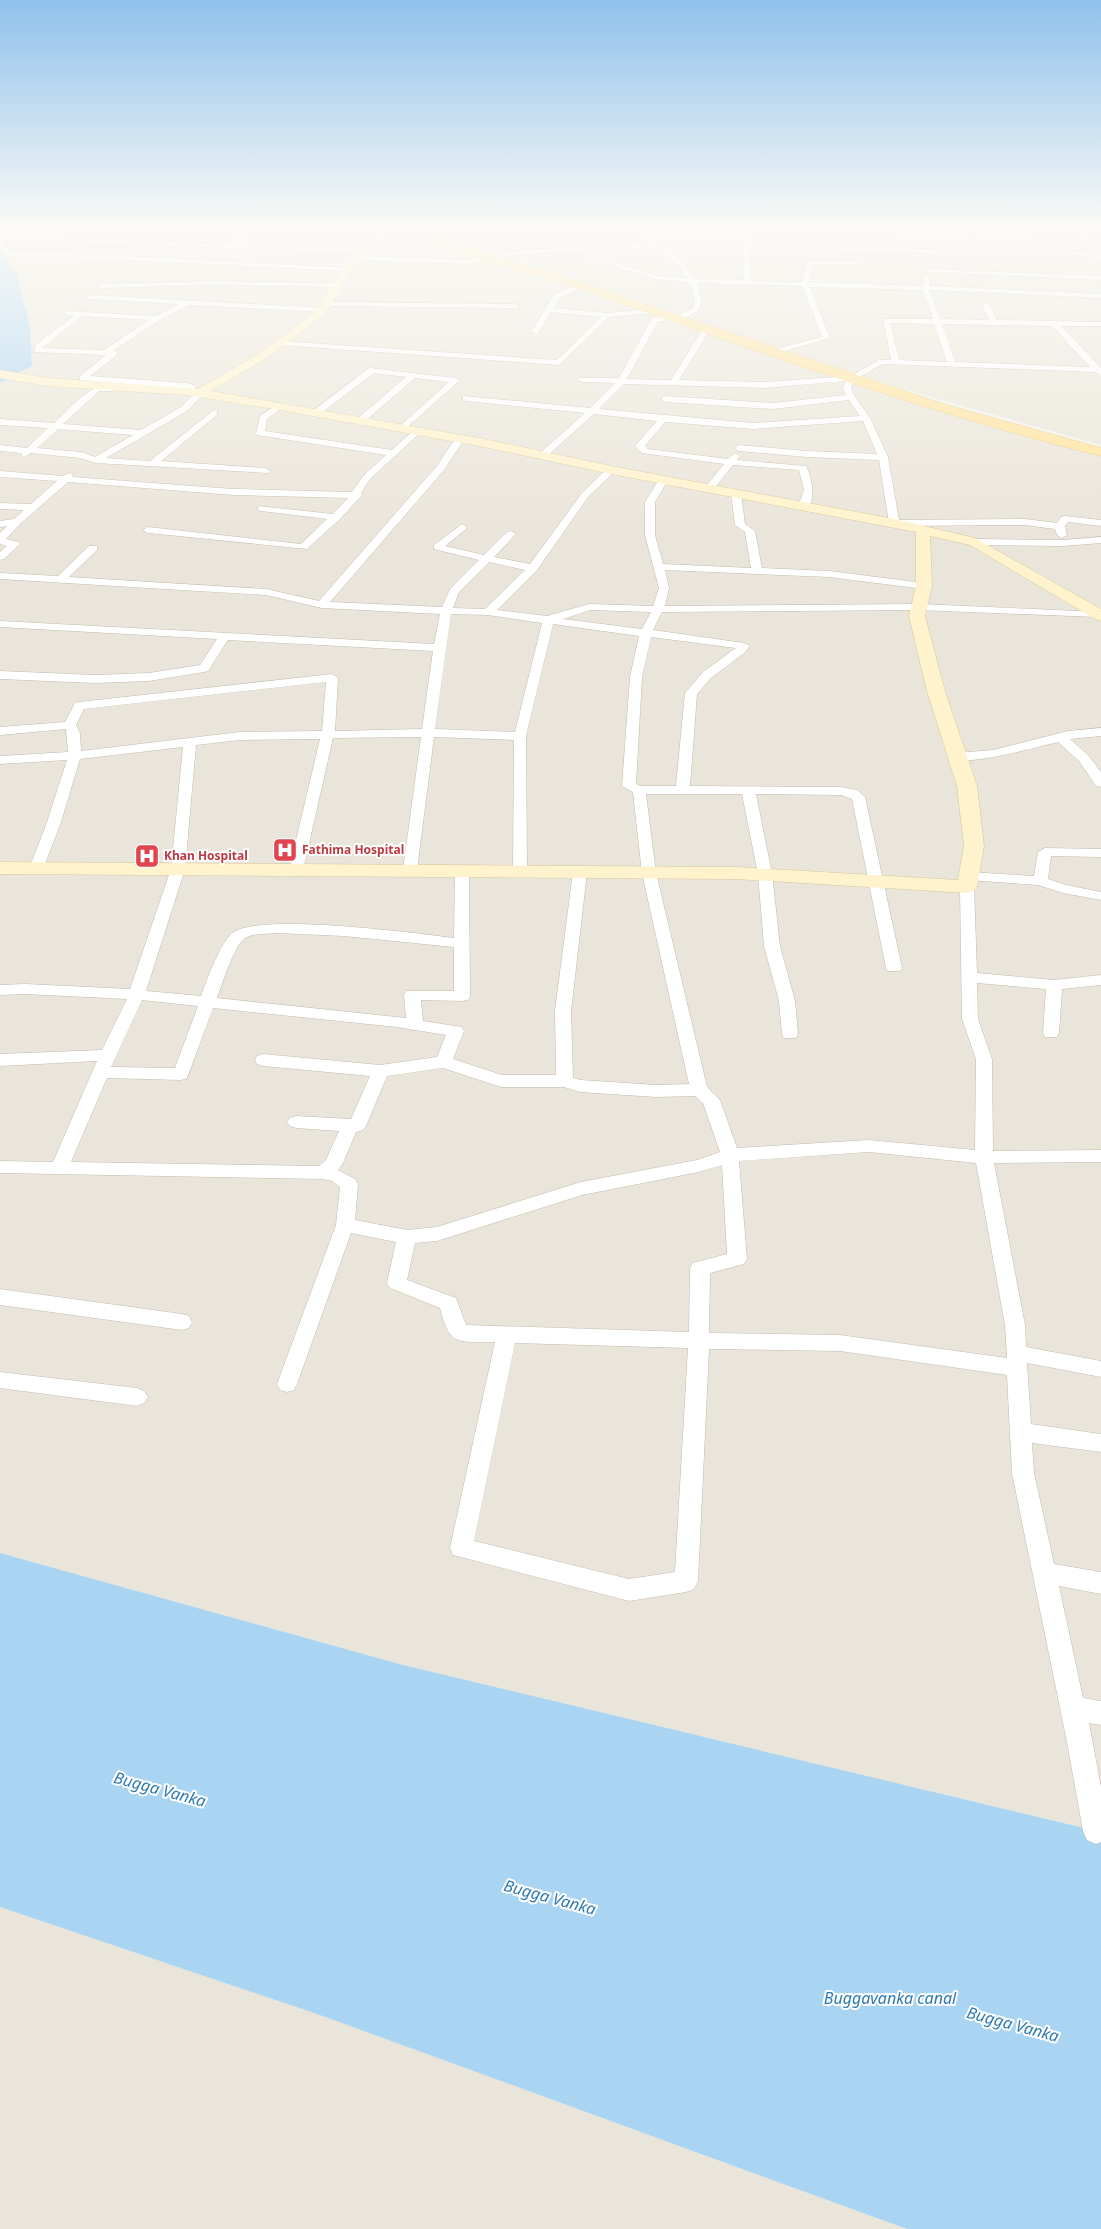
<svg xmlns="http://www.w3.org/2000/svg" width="1101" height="2229" font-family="'Noto Sans',sans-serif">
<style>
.residential{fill:#eae5da}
.water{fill:#a9d4f2}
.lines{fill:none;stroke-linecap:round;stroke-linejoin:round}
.street-casing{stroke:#c2bbae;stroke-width:1}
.secondary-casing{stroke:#d6c79b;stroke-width:1}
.primary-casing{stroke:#e6c16a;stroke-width:1}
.street{fill:#fff;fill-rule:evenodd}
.secondary{fill:#fff3cd;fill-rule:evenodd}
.primary{fill:#ffe39c;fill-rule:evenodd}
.labels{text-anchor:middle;stroke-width:4;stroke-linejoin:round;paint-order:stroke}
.health-label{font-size:12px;font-weight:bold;fill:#be3a42;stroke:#fff;text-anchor:start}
.near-water-label{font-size:16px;font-style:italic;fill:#2e7ab2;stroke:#fff}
</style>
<rect width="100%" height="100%" fill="#f6f3ec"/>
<path class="residential" d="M0,225H407L422,238L870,389L1101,456V1832L403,1665L0,1553V383L32,366L30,326L17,275L0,250Z
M429,225H1101V445L906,390L749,339L449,237Z
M0,1907L317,2014L907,2229H0Z"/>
<path class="water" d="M0,250L17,275L30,326L32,366L0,383Z
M0,1553L403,1665L1101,1832V2229H907L317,2014L0,1907Z"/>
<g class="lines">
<defs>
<path id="street" d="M66,225L249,230L255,225H262L239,244L364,249L367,251L364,253L234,248L228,252L225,250L226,248L6,240L2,241L11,253H64L351,268L352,269L349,271L64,257H11L5,255L0,248V238L5,236L231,244L244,234L69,227Z
M558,225H565L569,230L636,225L651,237L743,232L750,226L883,230L1086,241L1077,225H1083L1092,244L883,234L752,230L749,234L751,236L750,245L886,247L938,250L941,252L938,254L886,251L749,249L751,281L802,282L808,261H860L862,262V264H813L809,282L923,286L924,277L927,275L930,277V286L1101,294V298L930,290L940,319L989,320L982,305L986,303L990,305L997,320L1101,322V326H1061L1101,368V376L1095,372L883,364L854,380L851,387L855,397L870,418L888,457L899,520L1025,519L1057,523L1061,517L1065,516L1101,520V526L1068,522L1065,526L1067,535L1062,538L1057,535L1055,529L1025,525L894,526L889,523L879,460L807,457L739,451L734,448L739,445L807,451L877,454L863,421L753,429L665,422L645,446L648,449L728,459L735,453L740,456L737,460L806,466C812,477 818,505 803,510L798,507L804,490L799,470L733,465L712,491L709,492L704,489L724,464L642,453L635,446L657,421L594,414L546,457H540V453L585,413L466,401L463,400V396L590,408L615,383L582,382L578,380L579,378H619L652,318L670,315L673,317L693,308L695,302L690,283L655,279L577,254L582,253L658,276L688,278L678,266L656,247L523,254L467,264L357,260L354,258L357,256L467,260L523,250L651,243L648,241L641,240V238L643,237L634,230L567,234ZM745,237L743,247L744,280L695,279L683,263L656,240ZM697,283L802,286L822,337L779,348V352H782L830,338L810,287L923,290L933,319H883L891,360H879L851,376L765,382L679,380L710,330L706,328L702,330L671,380L627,379L658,322L673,319V321L687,317L698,311L702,302ZM890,323L934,324L947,362L899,360ZM942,324L1052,326L1090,367L955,362ZM846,381L843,387L846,395L773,403L665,396L661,399L665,402L773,409L849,400L860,416L753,423L599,409L624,384L765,388Z
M1069,251L1101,255V259L1067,254L1066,253Z
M928,269L1101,276V280L926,272L925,271Z
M213,281L337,283L341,285L337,287L213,285L101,288L97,286L101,284Z
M577,284L584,286L560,298L554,308L607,313L653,309L657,311L653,313L609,317L559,365L280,345L276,343L280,341L557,360L601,317L551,312L538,334L531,332L554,295Z
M91,295L326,308V312H323L189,305L160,320L113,351H117V355L90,376L187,383L194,385L197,391L204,393L187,411L106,458L150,461L214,410L217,411V415L161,461L265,468L270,471L268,473L96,463L80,458L31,453L25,457L22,456L21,453L0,451V445L27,448L48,428L0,425V419L54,423C67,411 98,374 117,388L113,391H99L63,424L141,430L181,407L194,394H190L187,389L80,380V376L106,355L34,352L35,345L74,316L65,315V311L156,316L179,304L88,299L87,297ZM82,316L149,320L104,350L42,348ZM58,429L133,435L95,457L81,452L37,448Z
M327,302L516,304L520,306L516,308L324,306L323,304Z
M369,368L456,378L460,380L404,430L401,429V425L449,382L415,378L364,422H358V418L406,377L374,373L320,414H314V410Z
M280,403L284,406L267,419L265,431L392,450L416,428L423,430L370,479L361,493L362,495L340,519L307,549L148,533L143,530L148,527L301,544L327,519L261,511L258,510V506L333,514L348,498L233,495L68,482L21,523L6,539L19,542L20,544L4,559L0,560V552L7,546L0,544V533L7,526L0,527V521L14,519L24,510L0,509V503L31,504L57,481L0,477V471L63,476L69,473L72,474L73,477L233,489L352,492L364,475L386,455L257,435L256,433L260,416Z
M460,435L465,438L444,470L330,602L442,607L450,589L479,560L434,549V545L462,524L467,527L466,529L445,546L484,555L507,532L511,531L516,534L494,557L530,564L582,493L608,468H614V472L588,497L537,570L497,610L547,616L589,604L653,606L659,588L645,535V502L660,478L663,477L668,480L655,502V535L663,564L751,568L745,532L735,525L731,494L736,491L741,494L745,524L755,531L762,568L829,571L924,583L929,586L924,589L829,577L665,570L669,588L665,606L918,604L1101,612V616L1097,617L918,610L662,612L653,630L744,643L750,646L744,653L711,678L697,694L690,786L841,787L857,790L865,797L902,968L900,971H888L886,968L852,799L841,795L756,794L772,874L780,946L795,1001L798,1034L796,1038H784L782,1034L779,1001L764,946L758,874L742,794H646L656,873L707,1087L720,1100L737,1148L869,1140L975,1150L976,1059L962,1019L960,887L962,884L967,883L974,887L977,973L1054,980L1101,975V985L1062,989L1059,1033L1057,1037H1045L1043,1033L1046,989L977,983L978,1019L992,1059L993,1151L1101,1150V1162L994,1163L1025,1325L1026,1347L1101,1361V1377L1027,1363L1031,1424L1101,1434V1452L1032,1443L1034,1473L1054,1564L1101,1572V1594L1059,1586L1083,1698L1101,1701V1725L1089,1723L1101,1787V1842L1096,1844L1087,1840L1083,1831L1067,1742L1012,1473L1007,1375L840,1351L709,1349L698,1581L694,1589L686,1592L629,1601L453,1555L450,1548L495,1342C458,1341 450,1348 440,1308L390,1288L387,1283L396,1242L351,1233L297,1384L294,1390L287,1392L280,1390L277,1384L336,1225L340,1187L332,1181L323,1179L0,1173V1161L53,1162L97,1061L0,1066V1054L102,1050L127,999L25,994L0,995V985L25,984L130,989L171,869L183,747L80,759L60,825L43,869L36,873L29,869L46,825L67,760L0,764V756L68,752L66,729L0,735V727L65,722L75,703L79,702L332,674L338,678L335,731L422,729L433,651L228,640L208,671L204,672L149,681L95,683L0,679V671L95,675L149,673L200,665L217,639L0,627V621L434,644L440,614L322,608L266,595L0,579V573L58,576L89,546H97V550L69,577L266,589L319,601L437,466L457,436ZM489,562L525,570L485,609L453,608L459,592ZM590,610L651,612L642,629L563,619ZM451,614L488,615L542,623L515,732L435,729ZM553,624L639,636L630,677L622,786L633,792L642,873L689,1084L656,1085L581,1080L573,1078L571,1011L587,872L580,868L573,872L555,1011L556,1075H502L453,1059L464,1031L462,1027L423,1021L421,1000L462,1001L468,1000L470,996L469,871L462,867L455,871L454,938C415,933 262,913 234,932C220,941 207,981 201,996L146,991L185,869L196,745L240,740L320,739L289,870L296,874L303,870L333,738L421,737L403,870L410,874L417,870L434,737L514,740L513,871L520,875L525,874L527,871L526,736ZM651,637L736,648L703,672L685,693L676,786H641L636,784L642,677ZM326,682L322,731L240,732L81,751L80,733L76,725L84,709ZM276,933L344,936L454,947V991H406L404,995L406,1018L217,998C222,985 234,945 245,938C254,933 267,934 276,933ZM142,1000L198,1006L175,1068L111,1067ZM213,1008L397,1027L446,1035L437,1057L380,1065L263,1054L257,1056L255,1060L257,1064L263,1066L370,1076L351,1119L296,1116L290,1118L287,1122L290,1126L296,1128L339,1131L326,1160L319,1166L71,1162L107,1078L181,1080L187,1078ZM443,1068L501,1087H564L580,1092L656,1097L695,1096L703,1103L720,1152L697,1160L581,1182L437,1227L407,1230L355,1220L358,1184L355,1179L338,1170L343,1163L356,1132L363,1130L366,1126L387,1076ZM869,1152L976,1163L1005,1325L1007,1358L840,1335L709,1333L710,1273L744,1264L747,1259L739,1161ZM722,1165L727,1254L693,1263L690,1268L689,1332L466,1325L456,1298L407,1280L415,1243L437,1241L582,1195L699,1172ZM515,1343L688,1348L675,1572L629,1579L474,1541Z
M1101,537V543L1063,546L975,545L970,542L975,539L1063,540Z
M1101,728V736L1070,739L1088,755L1101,772V787L1096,786L1079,761L1058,742C1040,746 961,769 950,757L957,753L993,750L1068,731Z
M1045,848L1101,849V857L1051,856L1048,879L1066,885L1101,892V900L1063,893L1038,885L968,880L961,876L968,872L1034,876L1038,852Z
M0,1289L182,1314L189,1316L192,1322L189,1328L182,1330L0,1305Z
M0,1372L137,1388L144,1391L148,1397L144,1403L137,1406L0,1388Z"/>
<path id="secondary" d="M388,225H397L360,260L342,285L330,308L308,328L263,360L211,391L484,439L611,466L894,519L975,538L1101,609V621L1095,619L970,545L930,536L932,586L925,616L945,691L977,786L984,846L977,887L974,891L967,893L736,879L0,874V862L736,867L958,880L964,846L957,786L927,691L909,616L916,586V532L611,474L484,447L280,410L186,395L48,386L0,378V370L48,378L198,389L255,356L300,324L322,304L332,285L354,256Z"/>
<path id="primary" d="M410,225H422L438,235L468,248L543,270L947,405L1101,448V456C919,411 742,345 564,284C527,272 435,252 410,225Z"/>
</defs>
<use href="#street" class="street-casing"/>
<use href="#secondary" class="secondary-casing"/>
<use href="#primary" class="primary-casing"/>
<use href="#street" class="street"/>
<use href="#secondary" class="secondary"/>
<use href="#primary" class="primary"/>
</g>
<linearGradient id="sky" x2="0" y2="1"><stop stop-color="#8fc1ec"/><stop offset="0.42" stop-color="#fbfaf6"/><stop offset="1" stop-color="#fbfaf6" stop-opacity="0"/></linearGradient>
<rect width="1101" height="537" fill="url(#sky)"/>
<defs>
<symbol id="hospital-square" viewBox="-11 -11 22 22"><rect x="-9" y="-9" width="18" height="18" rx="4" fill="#e0444e" stroke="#fff"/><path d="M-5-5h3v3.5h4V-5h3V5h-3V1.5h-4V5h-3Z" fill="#fff"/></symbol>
</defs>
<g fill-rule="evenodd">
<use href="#hospital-square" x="271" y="836" width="28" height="28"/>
<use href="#hospital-square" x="133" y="842" width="28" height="28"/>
</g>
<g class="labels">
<g class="health-label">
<text x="302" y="854">Fathima Hospital</text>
<text x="164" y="860">Khan Hospital</text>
</g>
<g class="near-water-label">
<text transform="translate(160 1789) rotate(15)" y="6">Bugga Vanka</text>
<text transform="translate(550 1897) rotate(15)" y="6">Bugga Vanka</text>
<text x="890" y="2004">Buggavanka canal</text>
<text transform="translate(1013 2024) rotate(15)" y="6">Bugga Vanka</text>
</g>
</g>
</svg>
